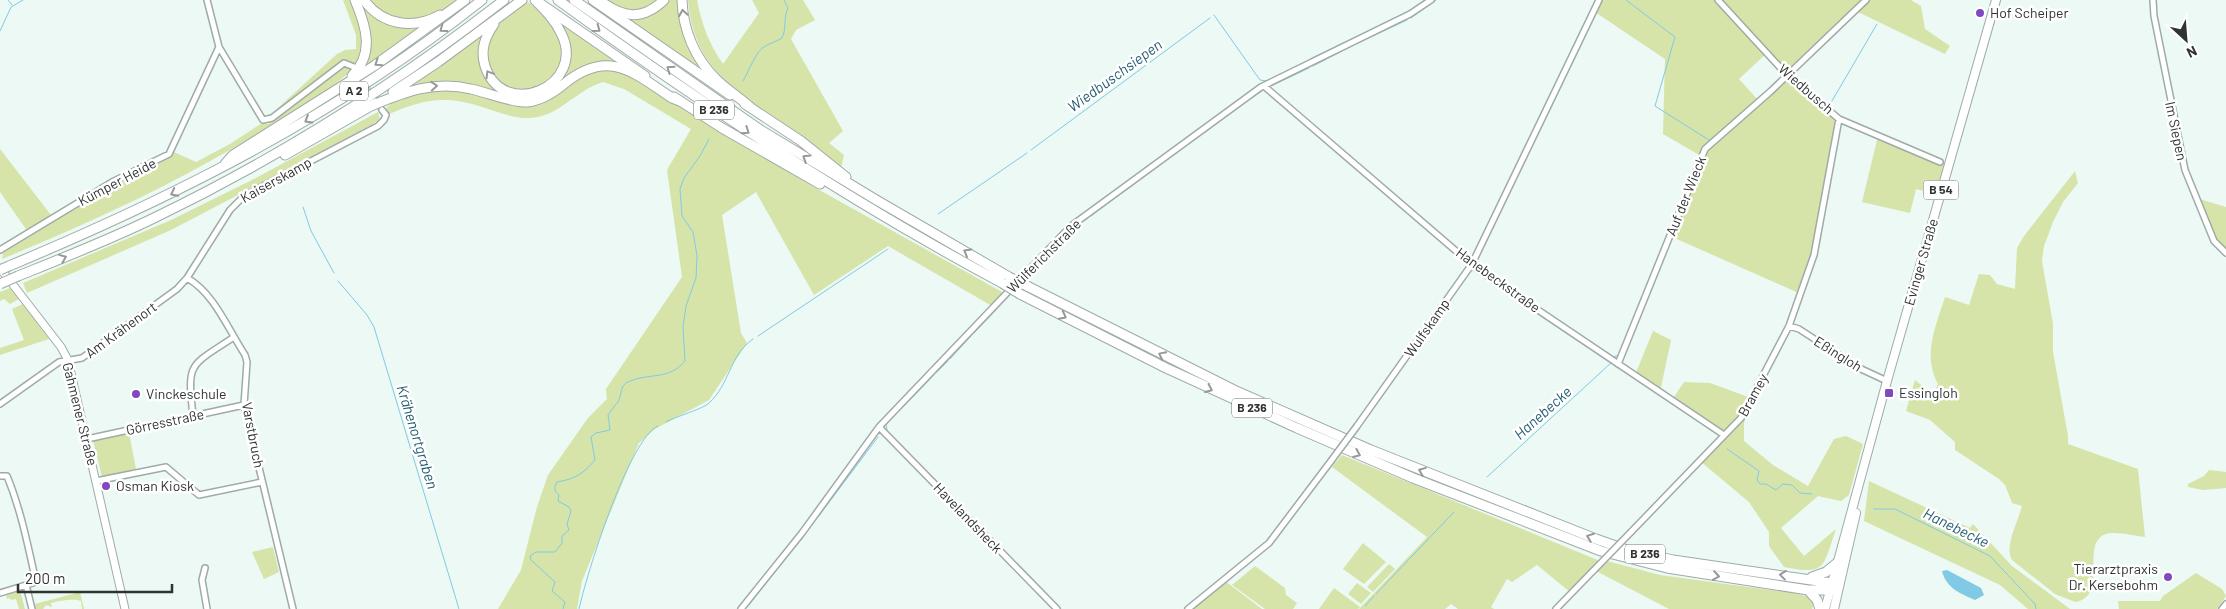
<svg xmlns="http://www.w3.org/2000/svg" width="2226" height="609" font-family="Barlow,sans-serif">
<style>
.green{fill:#d6e4a9;fill-rule:evenodd}
.water{fill:#80cae5}
.lines{fill:none;stroke-linecap:round;stroke-linejoin:round}
.stream{stroke:#80cae5;stroke-width:1}
.minor-tunnel{stroke:#c6d1cd;stroke-width:5;stroke-dasharray:5 2.5;stroke-linecap:butt}
.minor-casing{stroke:#9faba6;stroke-width:8}
.secondary-casing{stroke:#9faba6;stroke-width:9}
.primary-casing{stroke:#9faba6;stroke-width:10}
.trunk-casing{stroke:#9faba6;stroke-width:11}
.motorway-casing{stroke:#9faba6;stroke-width:11}
.minor{stroke:#fff;stroke-width:5}
.secondary{stroke:#fff;stroke-width:7}
.primary{stroke:#fff;stroke-width:8}
.trunk{stroke:#fff;stroke-width:9}
.motorway{stroke:#fff;stroke-width:9}
.minor-bridge-casing{stroke:#9faba6;stroke-width:8;stroke-linecap:butt}
.trunk-bridge-casing{stroke:#9faba6;stroke-width:11;stroke-linecap:butt}
.motorway-bridge-casing{stroke:#9faba6;stroke-width:11;stroke-linecap:butt}
.minor-bridge{stroke:#fff;stroke-width:5}
.trunk-bridge{stroke:#fff;stroke-width:9}
.motorway-bridge{stroke:#fff;stroke-width:9}
.oneway{stroke:#979998}
.poi-dot{fill:#8149c0;stroke:#fff;stroke-width:2}
.labels{text-anchor:middle;stroke-width:5;stroke-linejoin:round;paint-order:stroke}
.shield{fill:#fff;stroke:#6d7070;stroke-width:1}
.shield-label{font-size:12px;font-weight:bold;fill:#2f3332}
.poi-label{font-size:14px;fill:#2f3332;stroke:#fff;text-anchor:start}
.street-label{font-size:14px;fill:#2f3332;stroke:#fff}
.water-label{font-size:15px;font-style:italic;fill:#245e72;stroke:#fff}
</style>
<rect width="100%" height="100%" fill="#ecf9f4"/>
<path class="green" d="M343,0H350C359,23 368,40 356,64L346,60L341,63L267,118L337,54L345,50L356,49V35Z
M358,0L391,25L403,27L426,25L363,68L366,61Z
M369,0H459C429,23 396,29 369,0Z
M602,0H657C639,16 621,10 602,0Z
M668,0H679L681,17L710,76L627,19Z
M688,0H697C702,25 709,44 723,64L759,13L752,0H803L815,20L796,30L791,39L843,131L829,143L844,155L841,169C823,155 805,140 787,127C736,91 693,68 688,0Z
M1601,0H1864L1787,75L1839,119L1814,255L1801,294L1670,236L1701,156L1663,134L1665,59L1595,12ZM1767,53L1786,75L1759,101L1739,79Z
M1869,0H1911L1921,6L1925,29L1950,46L1945,54L1858,12Z
M527,1C539,11 551,21 557,35C581,83 503,116 489,64C486,54 486,43 491,34C498,21 516,10 527,1Z
M558,20L617,63H595L583,66L537,98L517,99L469,85L407,89L482,35L479,48L482,68L492,84L527,98L537,96L564,73Z
M344,66L353,69C332,89 306,103 281,119C192,176 100,219 2,259L3,253L98,195L174,152L196,162L230,144L262,123L268,124Z
M606,69L622,72L814,187L1004,293L992,306L888,246L814,295L756,192L722,215L741,333L747,343L709,400L655,429L639,443L582,581L577,609H498L521,570L537,507L548,475L588,418L607,399L606,389L682,277L667,170L691,129L624,89L603,82C576,90 560,116 531,118C513,119 496,111 479,106C443,95 422,100 389,114L386,108C394,100 405,97 417,94C438,89 459,91 481,96C497,100 511,107 529,107C555,106 568,79 591,72C596,70 601,70 606,69Z
M378,112L380,119L370,126L171,230L27,293L23,283L171,220L254,179Z
M1878,136L1948,164L1940,195L1916,189L1910,213L1862,202Z
M0,149L51,215L28,232L0,192Z
M2075,171L2078,183L2063,202L2053,222L2044,246L2042,261L2053,324V352L2068,436V444L2138,469L2145,537C2134,536 2116,531 2106,534C2079,543 2110,596 2075,602L2055,594L2012,560C2004,546 2018,522 2022,506L2012,503L2005,485L1999,479L1955,450V442L1930,420L1906,411L1915,380L1933,395L1938,384C1922,355 1936,326 1945,297L1969,305L1979,274L1990,275L1997,284L2015,289L2017,248L2024,236Z
M2196,198L2226,207V251L2214,239Z
M10,288L19,299L10,304L4,299L0,301V292Z
M23,304L49,339L0,355V348L24,340L12,309Z
M1653,331L1671,340L1660,392L1635,375Z
M1684,382L1710,383L1751,398L1744,423V441L1773,465L1808,486L1834,439L1846,436L1863,444L1849,495L1841,501L1818,496L1781,528L1804,556L1836,529C1823,566 1827,576 1784,567L1769,546V532L1749,502L1700,461L1723,435L1672,400Z
M129,433L136,469L102,477L93,440Z
M1342,455L1600,561L1570,592L1537,565L1512,582L1507,579L1491,607L1494,609H1458L1451,604L1445,609H1359L1427,537L1332,467Z
M2209,470L2226,472V488L2203,490L2188,487V484L2204,476Z
M1869,481L1970,528L1973,524L2012,566L2070,609H2028L2000,585L1864,521Z
M1363,543L1386,562L1364,584L1343,569Z
M273,547L279,572L264,579L252,552Z
M1607,561L1660,575L1793,593L1810,597L1814,603L1812,609H1669L1596,571Z
M1389,564L1395,569L1373,592L1367,587Z
M1255,566L1285,588L1286,595L1297,603L1293,609H1265L1232,585Z
M2196,573L2222,589L2226,596L2217,609H2119L2118,601H2160L2163,596Z
M1225,581L1262,609H1191Z
M1357,583L1371,593L1361,604L1348,594Z
M1334,588L1360,607L1358,609H1319Z
M17,591L21,594L25,609H19L16,599L11,600L10,598L7,599L6,595Z
M80,592L84,609H82L81,601C74,598 58,601 51,603L52,607L46,605L43,609H36L35,604Z"/>
<path class="water" d="M1947,570L1981,588L1984,595L1975,600C1961,594 1946,588 1942,571Z"/>
<g class="lines">
<path class="stream" d="M8,0L12,5
M1626,0L1675,37L1655,106L1709,140
M1420,4L1425,0
M1214,15L1260,80L1267,81L1305,62
M1411,18L1436,0
M0,31L11,7L23,0
M1345,49L1407,20
M1310,59L1415,8
M1313,66L1340,52
M1791,75L1829,106L1877,24
M743,81C748,73 756,51 764,47C769,43 776,42 782,38C787,28 783,18 788,8L784,0
M1273,85L1309,68
M1250,99L1262,91
M1740,114L1759,97
M1204,133L1247,101
M1705,145L1736,117
M1031,150L1210,18
M1156,168L1200,135
M1122,193L1153,170
M303,207L311,231L334,273
M938,214L1027,153
M1091,216L1119,195
M1074,228L1089,217
M1064,239L1071,230
M1053,249L1062,240
M1658,259L1702,149
M1029,275L1049,253
M1650,278L1656,262
M338,281L367,315L374,327L459,609
M1637,310L1649,281
M974,333L996,310
M758,336L888,249
M1626,337L1629,329
M1613,357L1619,355
M950,359L971,336
M937,372L948,361
M1625,372L1699,421
M904,406L934,375
M666,422C677,416 703,409 709,403C730,384 729,356 753,339
M887,430L886,424L901,409
M1727,449L1759,471L1757,480L1760,484H1766L1776,490L1783,484L1792,485L1800,493L1812,494
M1487,477L1612,362
M1874,509H1895L1990,556L2035,604L2036,609
M818,517L878,437
M800,541L815,520
M768,580L798,543
M1376,594L1454,512
M749,605L766,583
M1365,606L1374,596
M563,609L565,602L552,591L555,582L531,560L530,556L536,552H555L562,543V536L569,530L567,524L571,511L569,507L558,501L559,495L555,491V486L557,482C575,479 583,474 595,460L591,437L596,433L610,430L608,415C611,410 615,406 618,402C622,395 620,385 628,382C650,372 668,381 685,361L683,327L686,306L696,278L697,256L693,232L682,216L680,189L684,178L700,156L709,139
M579,609C586,576 629,438 658,426
M745,609L746,607"/>
<path class="minor-tunnel" d="M359,73L378,104"/>
<defs>
<path id="minor" d="M207,0L219,47L263,120L272,118L344,63L354,67
M1718,0L1787,75L1839,119L1940,162
M2153,0L2154,16L2185,170L2214,241L2226,253
M1264,86L1477,269L1724,435
M0,250L114,181L169,154L219,47
M187,278C214,293 228,329 245,355L247,362L244,405L293,609
M1789,326L1799,329L1859,368L1887,381
M1618,364L1705,149L1771,91L1866,0
M0,404L59,362L82,358L177,289L187,278L230,210L244,196L378,126L384,120L386,115L382,110
M193,416C187,361 189,367 234,337
M1357,426L1472,264L1599,0
M879,427L1057,609
M87,439L244,405
M0,476H7C21,510 28,546 36,582L0,593
M96,481L166,467L199,495L262,482
M1631,532L1741,418L1789,326L1814,255L1839,119
M205,568L202,580L207,609
M26,585L32,609
M741,609L802,533L879,427L1071,226L1261,87L1410,14L1431,0
M1188,609L1269,543L1331,461
M1556,609L1594,570
M2222,609L2226,604"/>
<path id="secondary" d="M0,268L61,347L68,360L125,609"/>
<path id="primary" d="M1825,609L1887,381L1996,0
M1834,609L1856,513"/>
<path id="trunk" d="M558,0C700,103 847,200 1002,283
M574,0L759,129L878,201L1009,277
M593,0L730,95
M541,4L645,76
M674,97L722,128L820,184
M745,104L801,141L846,177
M1027,286L1234,390L1371,450L1596,539L1627,550L1673,560L1832,583
M1020,294L1166,368L1297,428L1413,478L1601,551L1667,568L1808,590H1830
M1812,577L1826,572L1837,563
M1808,590L1817,600L1820,609"/>
<path id="motorway" d="M364,0C382,25 413,30 440,15
M599,0C622,17 641,22 664,0
M682,0C683,30 695,59 717,80C727,90 739,97 750,107
M494,24C485,37 480,50 485,66C503,122 588,86 561,33C555,20 545,10 535,0
M352,76C375,53 366,26 355,0
M393,92L438,62L522,0
M371,106C404,92 435,80 471,89C489,93 508,102 527,102C541,101 553,93 564,84C608,48 633,72 672,98L680,101
M285,155L376,103
M225,164L233,155L374,66L465,0
M9,266C179,195 337,115 482,0
M18,276C63,258 109,240 154,218C278,158 395,85 504,0"/>
</defs>
<use href="#minor" class="minor-casing"/>
<use href="#secondary" class="secondary-casing"/>
<use href="#primary" class="primary-casing"/>
<use href="#trunk" class="trunk-casing"/>
<use href="#motorway" class="motorway-casing"/>
<use href="#minor" class="minor"/>
<use href="#secondary" class="secondary"/>
<use href="#primary" class="primary"/>
<use href="#trunk" class="trunk"/>
<use href="#motorway" class="motorway"/>
<defs>
<path id="minor-bridge" d="M1331,461L1357,426
M1594,570L1631,532"/>
<path id="trunk-bridge" d="M1009,277L1027,286
M1002,283L1020,294"/>
<path id="motorway-bridge" d="M0,270L9,266
M0,284L18,276"/>
</defs>
<use href="#minor-bridge" class="minor-bridge-casing"/>
<use href="#trunk-bridge" class="trunk-bridge-casing"/>
<use href="#motorway-bridge" class="motorway-bridge-casing"/>
<use href="#minor-bridge" class="minor-bridge"/>
<use href="#trunk-bridge" class="trunk-bridge"/>
<use href="#motorway-bridge" class="motorway-bridge"/>
</g>
<defs><path id="oneway-chevron" d="M-2-3.5L2.5 0L-2 3.5" fill="none" stroke-width="1.6" stroke-linecap="round" stroke-linejoin="round" transform="scale(1.25)"/></defs>
<g class="oneway">
<use href="#oneway-chevron" transform="translate(683 13) rotate(-99)"/>
<use href="#oneway-chevron" transform="translate(443 29) rotate(144)"/>
<use href="#oneway-chevron" transform="translate(597 29) rotate(36)"/>
<use href="#oneway-chevron" transform="translate(378 63) rotate(146)"/>
<use href="#oneway-chevron" transform="translate(670 69) rotate(-145)"/>
<use href="#oneway-chevron" transform="translate(489 74) rotate(-121)"/>
<use href="#oneway-chevron" transform="translate(434 86) rotate(-4)"/>
<use href="#oneway-chevron" transform="translate(308 120) rotate(149)"/>
<use href="#oneway-chevron" transform="translate(746 131) rotate(34)"/>
<use href="#oneway-chevron" transform="translate(806 158) rotate(-148)"/>
<use href="#oneway-chevron" transform="translate(174 193) rotate(153)"/>
<use href="#oneway-chevron" transform="translate(967 252) rotate(-150)"/>
<use href="#oneway-chevron" transform="translate(63 258) rotate(-22)"/>
<use href="#oneway-chevron" transform="translate(1063 316) rotate(27)"/>
<use href="#oneway-chevron" transform="translate(1162 355) rotate(-154)"/>
<use href="#oneway-chevron" transform="translate(1209 389) rotate(25)"/>
<use href="#oneway-chevron" transform="translate(1357 454) rotate(23)"/>
<use href="#oneway-chevron" transform="translate(1422 471) rotate(-158)"/>
<use href="#oneway-chevron" transform="translate(1590 537) rotate(-159)"/>
<use href="#oneway-chevron" transform="translate(1783 575) rotate(-173)"/>
<use href="#oneway-chevron" transform="translate(1716 576) rotate(9)"/>
</g>
<g class="poi-dot">
<circle cx="1980" cy="13" r="5"/>
<rect x="1884" y="388" width="10" height="10" rx="2.5"/>
<circle cx="136" cy="394" r="5"/>
<circle cx="106" cy="486" r="5"/>
<circle cx="2168" cy="577" r="5"/>
</g>
<g class="labels">
<g class="shield">
<rect x="340" y="81.5" width="28" height="19" rx="4"/>
<rect x="694" y="100.5" width="40" height="19" rx="4"/>
<rect x="1923.5" y="180.5" width="35" height="19" rx="4"/>
<rect x="1232" y="398.5" width="40" height="19" rx="4"/>
<rect x="1625" y="544.5" width="40" height="19" rx="4"/>
</g>
<g class="shield-label">
<text x="354" y="95">A 2</text>
<text x="714" y="114">B 236</text>
<text x="1941" y="194">B 54</text>
<text x="1252" y="412">B 236</text>
<text x="1645" y="558">B 236</text>
</g>
<g class="poi-label">
<text x="1990" y="18">Hof Scheiper</text>
<text x="1899" y="398">Essingloh</text>
<text x="146" y="399">Vinckeschule</text>
<text x="116" y="491">Osman Kiosk</text>
<text x="2158" y="574" text-anchor="end">Tierarztpraxis<tspan x="2158" dy="16">Dr. Kersebohm</tspan></text>
</g>
<g class="street-label">
<text transform="translate(1806 89) rotate(41)" y="5">Wiedbusch</text>
<text transform="translate(2176 131) rotate(78)" y="5">Im Siepen</text>
<text transform="translate(276 180) rotate(-29)" y="5">Kaiserskamp</text>
<text transform="translate(117 182) rotate(-28)" y="5">Kümper Heide</text>
<text transform="translate(1686 196) rotate(-68)" y="5">Auf der Wieck</text>
<text transform="translate(1044 256) rotate(-45)" y="5">Wülferichstraße</text>
<text transform="translate(1921 262) rotate(-74)" y="5">Evinger Straße</text>
<text transform="translate(1498 280) rotate(36)" y="5">Hanebeckstraße</text>
<text transform="translate(1427 328) rotate(-55)" y="5">Wulfskamp</text>
<text transform="translate(121 330) rotate(-36)" y="5">Am Krähenort</text>
<text transform="translate(1838 354) rotate(32)" y="5">Eßingloh</text>
<text transform="translate(1753 395) rotate(-61)" y="5">Bramey</text>
<text transform="translate(80 414) rotate(76)" y="5">Gahmener Straße</text>
<text transform="translate(165 422) rotate(-12)" y="5">Görresstraße</text>
<text transform="translate(253 435) rotate(79)" y="5">Varstbruch</text>
<text transform="translate(968 518) rotate(46)" y="5">Havelandsheck</text>
</g>
<g class="water-label">
<text transform="translate(1115 76) rotate(-36)" y="5">Wiedbuschsiepen</text>
<text transform="translate(1543 413) rotate(-42)" y="5">Hanebecke</text>
<text transform="translate(417 437) rotate(73)" y="5">Krähenortgraben</text>
<text transform="translate(1956 528) rotate(26)" y="5">Hanebecke</text>
</g>
</g>
<g transform="translate(2186 40) rotate(154)" stroke="#ffffff" stroke-width="4" paint-order="stroke">
<path d="M0-4L9 19L0 12L-9 19Z" fill="#2f3332"/>
<text y="-8" font-size="14" font-weight="bold" text-anchor="middle" fill="#2f3332">N</text>
</g>
<path d="M18 584v8h154v-8" fill="none" stroke="#2f3332" stroke-width="2.5"/>
<text x="25" y="584" font-size="15" fill="#2f3332" stroke="#ffffff" stroke-width="4" paint-order="stroke">200 m</text>
</svg>
